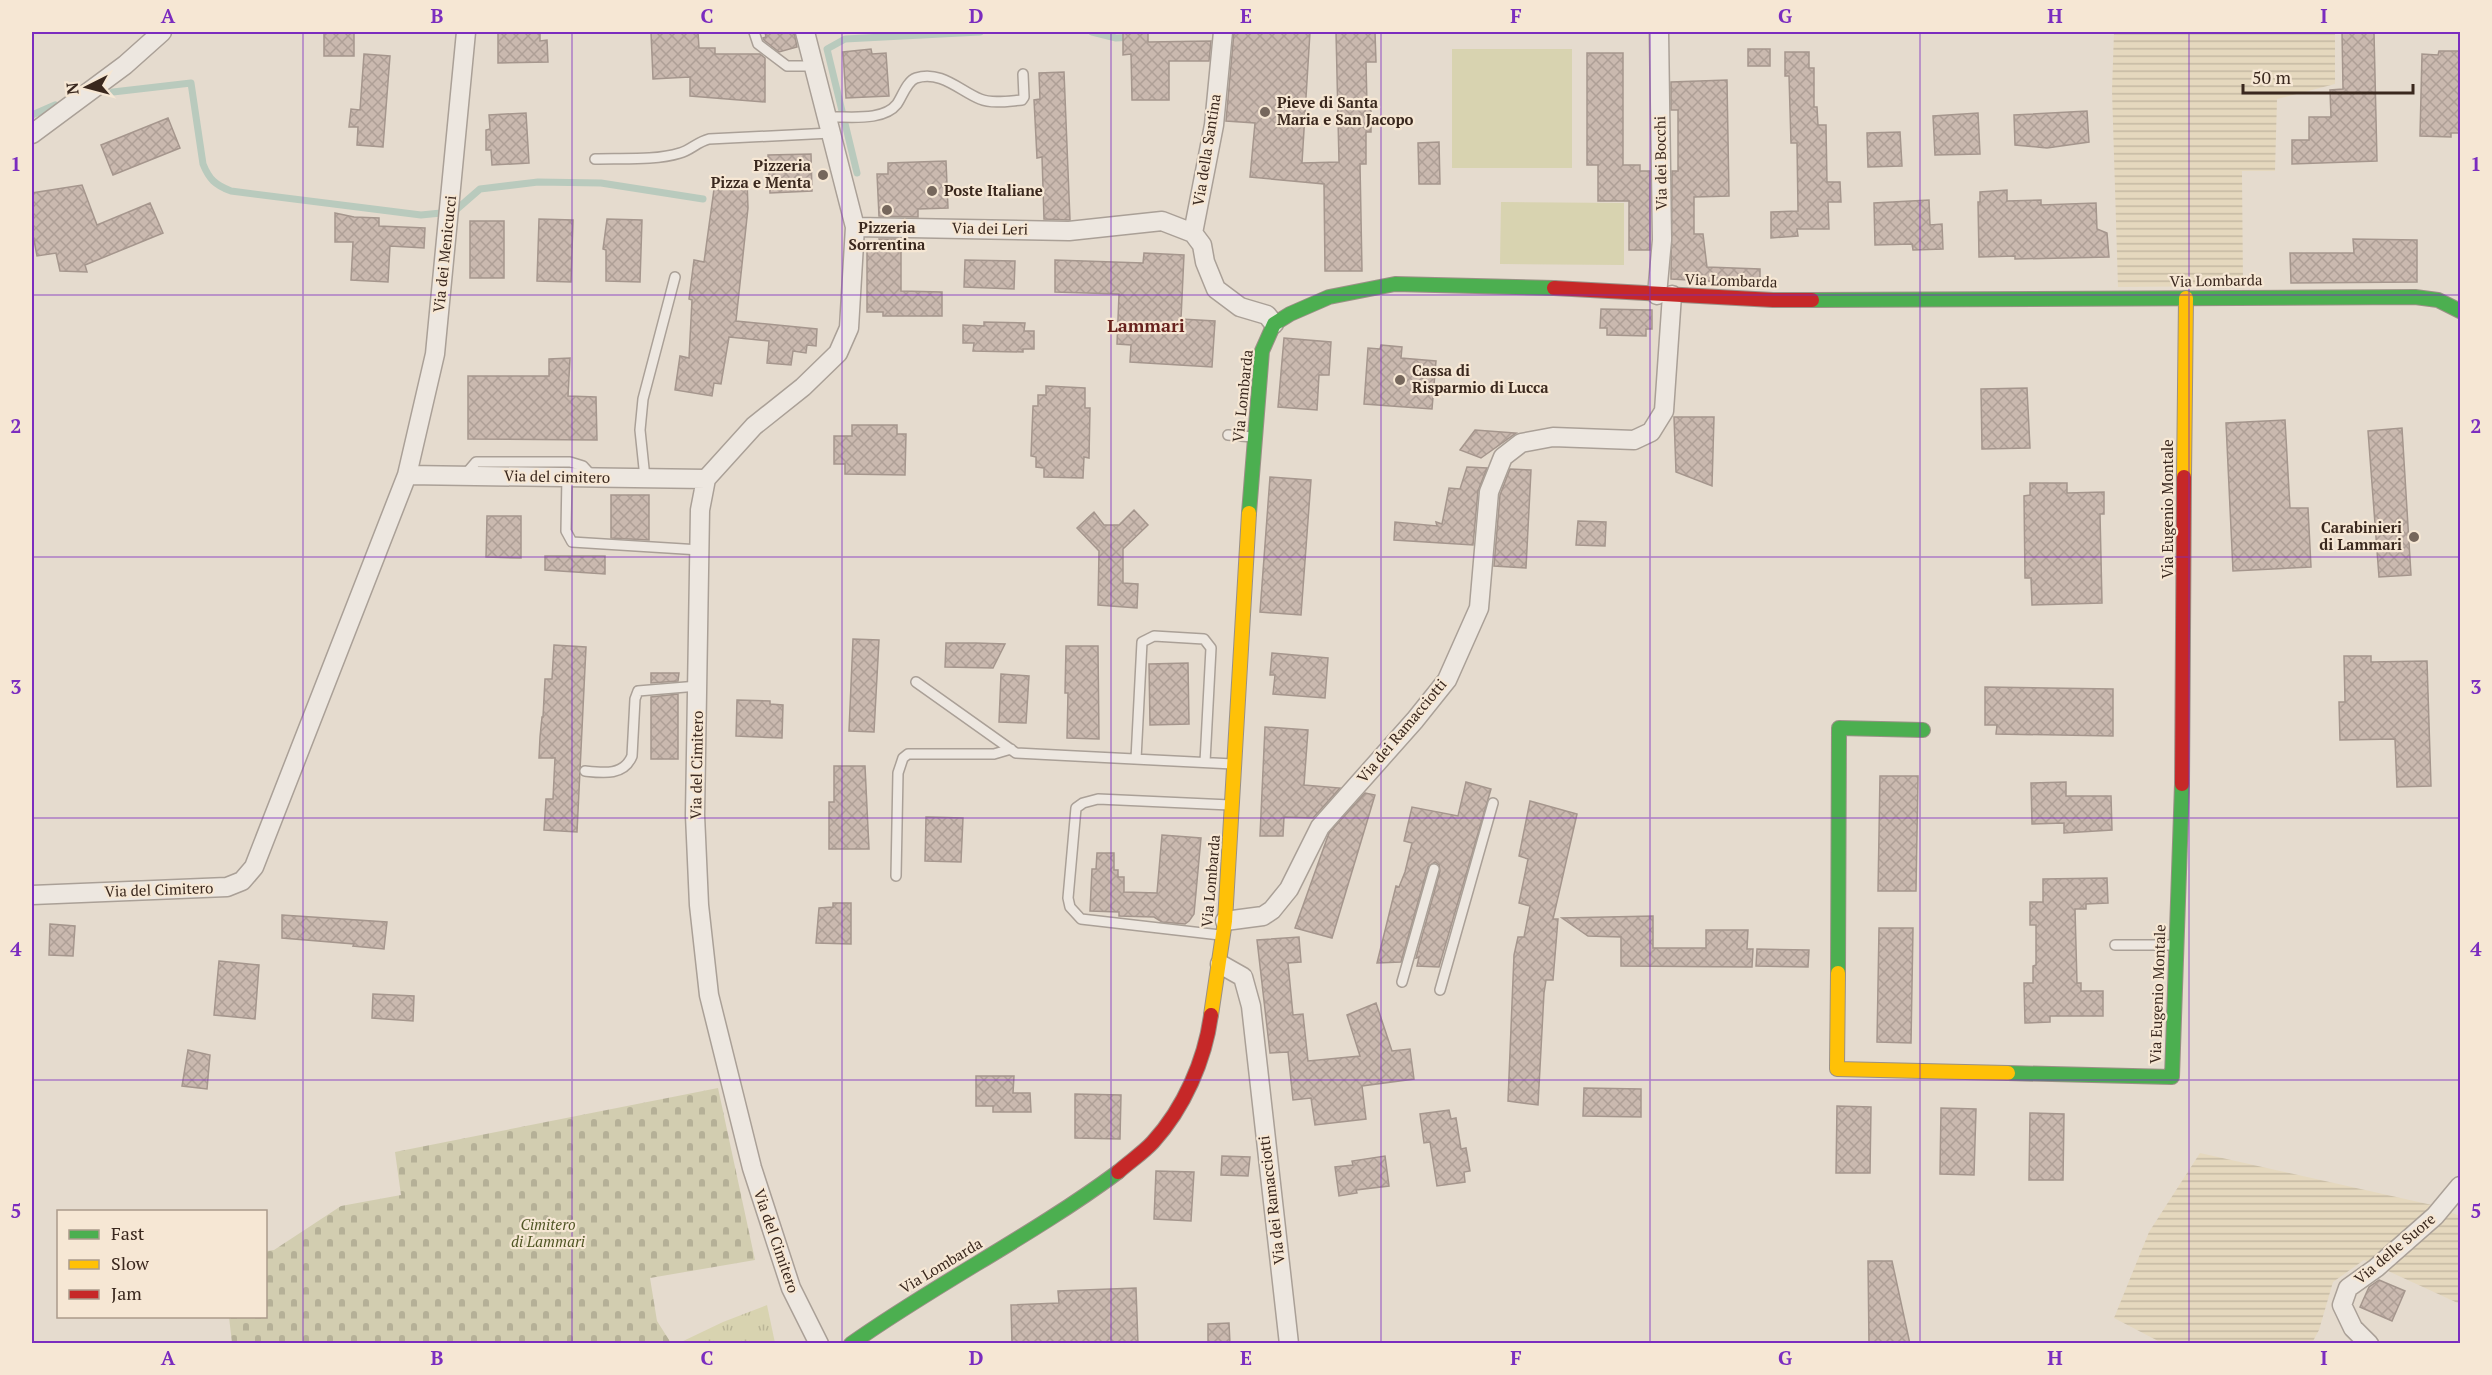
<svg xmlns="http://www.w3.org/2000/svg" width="2492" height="1375" font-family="'PT Serif',serif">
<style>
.farmland{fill:url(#farmland-rules)}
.grass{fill:#d8d3b0}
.cemetery{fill:url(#cemetery-stones)}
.park{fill:url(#park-tufts)}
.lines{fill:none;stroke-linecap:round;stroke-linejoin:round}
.stream{stroke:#b9cabd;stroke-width:7}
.building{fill:url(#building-cross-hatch);stroke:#a5968d;stroke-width:1.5}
.lane-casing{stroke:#aaa097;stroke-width:12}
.street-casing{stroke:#aaa097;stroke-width:21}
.fast-casing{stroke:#9a9086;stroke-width:16}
.slow-casing{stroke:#9a9086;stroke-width:16}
.jam-casing{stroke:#9a9086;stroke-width:16}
.lane{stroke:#ede7e0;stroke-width:9}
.street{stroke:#ede7e0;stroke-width:18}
.fast{stroke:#4caf50;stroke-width:14}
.slow{stroke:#ffc107;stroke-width:14}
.jam{stroke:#c62828;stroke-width:14}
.grid{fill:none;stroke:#7b2cbf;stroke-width:1.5;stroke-opacity:0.55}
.poi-dot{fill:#76675c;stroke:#f6e7d4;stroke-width:2}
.labels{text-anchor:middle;stroke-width:4.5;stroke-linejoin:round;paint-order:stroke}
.poi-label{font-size:15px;font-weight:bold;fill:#3a281e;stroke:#f6e7d4;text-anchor:start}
.street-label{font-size:15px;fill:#3a281e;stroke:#f6e7d4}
.park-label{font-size:15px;font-style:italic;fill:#515625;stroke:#f6e7d4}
.quarter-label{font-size:18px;font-weight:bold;fill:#67211d;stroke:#f6e7d4}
.neatline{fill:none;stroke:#7b2cbf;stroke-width:2}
.grid-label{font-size:20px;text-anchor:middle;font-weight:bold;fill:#7b2cbf}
</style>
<defs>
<pattern id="farmland-rules" width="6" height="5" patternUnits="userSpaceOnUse" patternTransform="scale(1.5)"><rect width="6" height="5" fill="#e5d8be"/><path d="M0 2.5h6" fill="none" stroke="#c5b9a3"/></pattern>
<pattern id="cemetery-stones" width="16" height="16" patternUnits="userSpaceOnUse" patternTransform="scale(1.5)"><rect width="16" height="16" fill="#d2cdb0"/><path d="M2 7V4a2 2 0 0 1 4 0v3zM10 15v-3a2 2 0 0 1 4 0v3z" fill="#b5b097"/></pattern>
<pattern id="park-tufts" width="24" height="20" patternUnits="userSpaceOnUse" patternTransform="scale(1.5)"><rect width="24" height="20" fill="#d8d3b0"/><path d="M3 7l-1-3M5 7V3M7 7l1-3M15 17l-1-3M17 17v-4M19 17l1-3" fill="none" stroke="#bab597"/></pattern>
<pattern id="building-cross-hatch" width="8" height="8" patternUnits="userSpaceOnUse" patternTransform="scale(1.5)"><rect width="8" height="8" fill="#cab9af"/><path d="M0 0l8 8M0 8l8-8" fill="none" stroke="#ae9f96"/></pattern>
</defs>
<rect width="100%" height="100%" fill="#e5dbce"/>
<path class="farmland" d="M2114,32H2335V84L2277,99L2275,171H2242L2243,286L2118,287L2112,90Z
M2200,1153L2432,1205L2460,1216V1304L2364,1260L2333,1282L2319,1330L2312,1343H2162L2114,1318L2149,1232Z"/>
<path class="grass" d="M1452,49H1572V168H1452Z
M1501,202L1624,203V265L1500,264Z"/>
<path class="cemetery" d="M718,1088L755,1260L650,1278L657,1321L671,1343H232L229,1317L266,1316V1251L274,1250L341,1206L401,1195L395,1152Z"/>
<path class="park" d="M767,1305L775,1343H679L723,1322Z"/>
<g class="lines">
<path class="stream" d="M1092,32L1116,38L1132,37
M113,92L191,83L203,164C209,179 215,185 231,191L421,215L441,213
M32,115L55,105
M857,173L827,49L845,39L980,32
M457,209L480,189L538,182L601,183L703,199"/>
</g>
<path class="building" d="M324,32H354V56H324Z
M498,32H540V41L547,40L548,62L498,63Z
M651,32H698L699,48H715V54H760L765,58V102L690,96V77L653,79Z
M765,32H794L797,47L779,52L764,40L763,38L766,37Z
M1123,32H1148V42L1211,41L1209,61H1169V100H1132L1131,54L1123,55Z
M1234,32H1310L1302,163L1339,162L1336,32H1375L1376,62H1366L1367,106H1371V132H1366V164H1360L1362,271H1325L1324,184L1250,177L1255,123L1226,121Z
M2342,32H2374L2377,161L2292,164V140H2309V117H2331L2330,90L2343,89Z
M871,49L872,54L886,53L889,96L846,98L843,52Z
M1748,49H1770V66H1748Z
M2439,51H2460V133H2451V137L2420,136L2422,54L2438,55Z
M1785,52H1809V68H1814V107H1817L1818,125H1826L1827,182H1840L1841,202H1828L1829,229H1797L1798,236L1771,238V212L1798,211L1797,143H1791L1789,76H1785Z
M1587,53H1623V165H1640V171H1650V250H1629V201H1598V165H1587Z
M364,54L390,56L383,147L357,145L358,127H349L351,109L360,110Z
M1064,72L1070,220L1044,219L1042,157L1037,158L1034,100L1040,99L1039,73Z
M1727,80L1729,196L1694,197V234H1703L1707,267L1760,269V284L1671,279L1672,171H1678V110H1671V82Z
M2087,111L2089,142L2047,148L2015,145L2014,115Z
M526,113L529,163L492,165L491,150H486V130L490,129L489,115Z
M1978,113L1980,154L1935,155L1933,116Z
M168,118L180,148L113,175L101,145Z
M1900,132L1902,166L1868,167L1867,133Z
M1439,142L1440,184H1419L1418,143Z
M811,154L812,191L770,193L768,155Z
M946,161L948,208L918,209V217L879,216L877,174H888V163Z
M747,180L748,208L736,321L817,329L816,346L807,345L806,353L793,351L791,365L767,363L769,341L729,337L721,384L714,383L712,396L675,390L680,356L689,358L692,300L689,299L694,260L704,262L715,182Z
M82,185L97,225L150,203L163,233L85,265L87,272L60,271L56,253L37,256L34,240H32V193Z
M2007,190V201L2041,200V205L2096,203L2097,229L2107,233L2109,257L2015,259V256L1979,257L1978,202H1980V192Z
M1929,200L1930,225L1942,224L1943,249L1913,250L1912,244L1875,245L1874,203Z
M335,213L354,217L379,218V226L425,228L424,248L390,246L388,282L351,280L353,242H335Z
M539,219L573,220L571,282L537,281Z
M607,219L642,220L640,282L606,281V250L603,249Z
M470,221H504V278H470Z
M879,239H901V291L942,292V316H883V312H867V242H879Z
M2353,239L2417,240V282L2291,283L2290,253H2354Z
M1144,253L1184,255L1181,319L1215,321L1212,367L1130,362L1131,345L1117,344L1119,294L1055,292V260L1143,263Z
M965,260L1015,261L1014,289L964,287Z
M1601,309L1652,310V329H1646V336L1607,335V328H1600Z
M984,322L1025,323L1024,331H1034V349H1023V352L973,351L974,343H963V325L984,326Z
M1284,338L1331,342L1329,375H1319L1317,410L1278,407Z
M1381,345L1402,347L1401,358L1436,361L1432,409L1364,404L1368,348L1380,349Z
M570,358L568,396L596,397L597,440L468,439V376H549V359Z
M1046,386L1085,388V408H1090L1089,458L1084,457L1083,478L1044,477V468L1036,467V457L1031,456L1033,406H1038V395H1046Z
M2027,388L2030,448L1982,449L1981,389Z
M1674,417H1714L1712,486L1676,472Z
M2285,420L2290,508H2308L2311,567L2233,571L2226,423Z
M852,425H897V434H906L905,475L845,474V464H834V436H852Z
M2402,428L2411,575L2379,577L2368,431Z
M1475,430L1516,433L1481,458L1460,450Z
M1467,467L1487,468L1478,491L1473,545L1394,540L1395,522L1437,526L1436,522L1442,524L1449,488L1460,489Z
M1510,469L1531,470L1526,568L1494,566L1500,495Z
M1270,477L1311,480L1301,615L1260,612Z
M2030,483H2067V493L2104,492V514H2100L2102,603L2032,605L2031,578H2025L2024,496L2030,495Z
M611,495H649V540L611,538Z
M1134,510L1148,525L1123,549V583L1138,584L1137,608L1098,605L1099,551L1077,528L1094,512L1104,525H1119Z
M487,516H521V558L486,557Z
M1578,521L1606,522L1605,546L1576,545Z
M545,556H605V574L545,570Z
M853,639L879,640L874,732L849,731Z
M946,643H976L1005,644L993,668L945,667Z
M554,645L586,647L577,832L544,830L546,799H553L555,758H539L540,737L542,717H543L545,679H552Z
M1066,646H1098L1099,739L1067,738L1068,693H1065Z
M1272,653L1328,658L1325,698L1273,694L1275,675H1270Z
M2344,656H2371V662L2427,661L2431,786L2397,787L2395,739L2340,740L2339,702H2345Z
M1188,663L1189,724L1150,725L1149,664Z
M651,673H679L678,681L651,683Z
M1001,674L1029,676L1026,723L999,722Z
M1985,687L2113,689V736L1996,734L1997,725H1985Z
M678,694V759H651V697Z
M737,700L770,701V704L783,705L782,738L736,736Z
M1265,727L1308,730L1304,785L1340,788L1313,818L1284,817L1283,836H1260Z
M834,766H865L869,849H829V802H834Z
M1880,776H1918L1916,891H1878Z
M1466,782L1491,789L1439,967L1417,966L1419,957L1416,958L1440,871L1439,865L1435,862L1428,867L1401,962L1377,963L1396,886L1399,887L1405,872L1412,843L1404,841L1412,807L1458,816Z
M2066,782V796H2111L2112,830L2064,833V823L2032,824L2031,783Z
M1365,793L1375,795L1332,938L1295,928L1329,833Z
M1530,801L1577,814L1553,919H1558L1553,980H1546L1544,993L1538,1105L1508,1101L1514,955L1518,937H1524L1530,906L1519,903L1528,859L1519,856Z
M926,817L963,818L961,862L925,861Z
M1162,835L1201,838L1194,914L1189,921L1185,924L1162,922L1154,917L1119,916V912L1090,911L1092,869H1096L1097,853H1114V870H1118V877H1124V892L1157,893Z
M2107,878L2108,903L2086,904V909H2075L2077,983H2081V991H2103V1016H2050V1022L2025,1023L2024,983H2033V966L2036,965V925H2030V902H2043V879Z
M833,903H851V944L816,943L819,908L833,907Z
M282,915L387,922L384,949L353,946L354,944L282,938Z
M1653,916V948H1706V930H1748L1747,949H1753L1752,967L1621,966V937L1588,936L1562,918Z
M50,924L75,926L73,956L49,955Z
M1879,928H1913L1911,1043L1877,1042Z
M1299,937L1301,962L1288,963L1293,1015L1303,1014L1308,1061L1360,1056L1347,1015L1376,1003L1392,1051L1410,1049L1414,1079L1362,1086L1366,1119L1315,1125L1311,1098L1293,1100L1288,1052L1270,1053L1257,940Z
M1757,949L1809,950L1808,967L1756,966Z
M219,961L259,965L255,1019L214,1015Z
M373,994L414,996L413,1021L372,1018Z
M188,1050L210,1055L207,1089L182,1086Z
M976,1076H1014L1013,1093H1030L1031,1112H993V1106H976Z
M1584,1088L1641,1089V1117L1583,1116Z
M1075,1094L1121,1095L1120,1139L1075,1138Z
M1837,1106L1871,1107L1870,1173H1836Z
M1941,1108L1976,1109L1974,1175L1940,1174Z
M1449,1110L1451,1119L1456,1118L1461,1149L1466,1148L1470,1171L1464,1172L1465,1182L1437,1186L1430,1142L1424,1143L1420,1114Z
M2030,1113L2064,1114L2063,1180H2029Z
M1222,1156L1250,1157L1248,1176L1221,1175Z
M1385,1156L1389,1186L1356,1190L1357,1193L1339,1196L1335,1167L1353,1165L1352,1161Z
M1156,1171L1194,1172L1191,1221L1154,1219Z
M1868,1261H1892L1910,1344H1869Z
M2379,1280L2405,1291L2392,1321L2360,1307L2369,1287Z
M1136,1288L1138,1344H1012L1011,1305L1059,1303L1058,1291Z
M1229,1323L1230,1344H1208V1324Z"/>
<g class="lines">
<defs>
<path id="lane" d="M754,32L758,44L787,66H814
M827,117C848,116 883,122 897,104C902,97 907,81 916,78C941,70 960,91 980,99C992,104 1009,101 1022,100L1024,97L1023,74
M595,159C622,158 654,161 680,153C691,150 697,142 709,139L831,133
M1228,435L1253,437
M464,476L476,462H570L583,466L593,477
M567,477L566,531L572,542L700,550
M645,478L640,430L643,399L675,277
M916,682L1016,753L1233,764
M1136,759L1142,642L1154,636L1204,639L1211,648L1205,762
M585,771C603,773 624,776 632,756L635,699L638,691L698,686
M896,876L898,773L903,758L908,754H994L1011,749
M1220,935L1081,919L1070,907L1068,898L1076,808L1083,803L1098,799L1230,805
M2115,945H2174
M1402,982L1434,869
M1440,990L1493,803"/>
<path id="street" d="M805,32L855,227L849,328L838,353L803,387L754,426L706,479L700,510L695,815L699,905L709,995L752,1168L791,1288L819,1344
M32,134L125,65L162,32
M855,227L1069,231L1162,221L1193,233L1202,245L1205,262L1216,289L1240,307L1267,315L1274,324
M1193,233L1214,125L1223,32
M1657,295L1662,240L1659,32
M407,475L706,479
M32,895L227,887L242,881L254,867L407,475L435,354L466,32
M1225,921L1263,916L1272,910L1289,889L1320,827L1415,720L1447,680L1479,608L1489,492L1503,457L1521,443L1553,437L1634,440L1651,432L1664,411L1672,295
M1220,964L1243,977L1251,1006L1289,1344
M2369,1344L2353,1328L2342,1305L2348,1288L2376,1268L2435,1216L2460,1186"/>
<path id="fast" d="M1812,300L2415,297L2438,300L2460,311
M1249,513L1262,351L1274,324L1290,314L1329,297L1395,284L1554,288
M1838,973L1839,728L1923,730
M2008,1073L2172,1077L2182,784
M851,1344C937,1283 1033,1235 1118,1172"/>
<path id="slow" d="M2184,477L2186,298
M1838,973L1837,1069L2008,1073
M1211,1015L1225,921L1249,513"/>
<path id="jam" d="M1554,288L1773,300H1812
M2182,784L2184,477
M1118,1172C1129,1162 1143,1153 1153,1142C1184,1108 1205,1060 1211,1015"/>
</defs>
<use href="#lane" class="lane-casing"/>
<use href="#street" class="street-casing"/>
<use href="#fast" class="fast-casing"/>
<use href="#slow" class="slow-casing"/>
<use href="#jam" class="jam-casing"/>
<use href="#lane" class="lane"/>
<use href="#street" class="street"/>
<use href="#fast" class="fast"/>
<use href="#slow" class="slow"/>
<use href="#jam" class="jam"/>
</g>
<path class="grid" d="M303,32V1344M572,32V1344M842,32V1344M1111,32V1344M1381,32V1344M1650,32V1344M1920,32V1344M2189,32V1344M32,295H2460M32,557H2460M32,818H2460M32,1080H2460"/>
<g class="poi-dot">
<circle cx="1265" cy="112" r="6"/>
<circle cx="823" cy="175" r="6"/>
<circle cx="932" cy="191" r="6"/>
<circle cx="887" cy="210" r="6"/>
<circle cx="1400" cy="380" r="6"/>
<circle cx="2414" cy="537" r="6"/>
</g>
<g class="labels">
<g class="poi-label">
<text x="1277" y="108">Pieve di Santa<tspan x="1277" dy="17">Maria e San Jacopo</tspan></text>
<text x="811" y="171" text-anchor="end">Pizzeria<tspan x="811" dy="17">Pizza e Menta</tspan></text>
<text x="944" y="196">Poste Italiane</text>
<text x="887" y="233" text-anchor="middle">Pizzeria<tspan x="887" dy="17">Sorrentina</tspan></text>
<text x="1412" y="376">Cassa di<tspan x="1412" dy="17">Risparmio di Lucca</tspan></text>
<text x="2402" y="533" text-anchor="end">Carabinieri<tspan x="2402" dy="17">di Lammari</tspan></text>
</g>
<g class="street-label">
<text transform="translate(1207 150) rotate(-81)" y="5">Via della Santina</text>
<text transform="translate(1661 163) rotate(-91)" y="5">Via dei Bocchi</text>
<text transform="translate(990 229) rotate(1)" y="5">Via dei Leri</text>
<text transform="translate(445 254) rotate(-84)" y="5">Via dei Menicucci</text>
<text transform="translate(1731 281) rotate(2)" y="5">Via Lombarda</text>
<text transform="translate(2216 281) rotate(-1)" y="5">Via Lombarda</text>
<text transform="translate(1243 396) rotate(-84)" y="5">Via Lombarda</text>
<text transform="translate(557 477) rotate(1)" y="5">Via del cimitero</text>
<text transform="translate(2168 509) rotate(-90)" y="5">Via Eugenio Montale</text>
<text transform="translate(1402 731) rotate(-50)" y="5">Via dei Ramacciotti</text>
<text transform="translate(697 765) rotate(-89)" y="5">Via del Cimitero</text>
<text transform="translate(1211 881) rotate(-85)" y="5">Via Lombarda</text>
<text transform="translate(159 890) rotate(-2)" y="5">Via del Cimitero</text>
<text transform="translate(2158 994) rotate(-88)" y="5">Via Eugenio Montale</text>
<text transform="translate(1272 1200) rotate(-97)" y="5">Via dei Ramacciotti</text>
<text transform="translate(776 1241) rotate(71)" y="5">Via del Cimitero</text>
<text transform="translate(2395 1249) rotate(-40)" y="5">Via delle Suore</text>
<text transform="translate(941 1266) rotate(-31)" y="5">Via Lombarda</text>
</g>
<g class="park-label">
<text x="548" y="1230">Cimitero<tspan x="548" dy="17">di Lammari</tspan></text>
</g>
<g class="quarter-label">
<text x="1146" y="332">Lammari</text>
</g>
</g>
<rect width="2492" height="1375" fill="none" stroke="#f6e7d4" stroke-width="66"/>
<rect x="57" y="1210" width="210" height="108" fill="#f6e7d4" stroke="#ab9b8b" stroke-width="1.5"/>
<rect x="69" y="1230" width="30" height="9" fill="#4caf50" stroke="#ab9b8b" stroke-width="1.5"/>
<text x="111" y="1240" font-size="18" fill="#3a281e">Fast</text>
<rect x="69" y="1260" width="30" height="9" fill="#ffc107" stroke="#ab9b8b" stroke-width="1.5"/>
<text x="111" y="1270" font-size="18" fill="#3a281e">Slow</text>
<rect x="69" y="1290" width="30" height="9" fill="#c62828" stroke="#ab9b8b" stroke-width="1.5"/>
<text x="111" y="1300" font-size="18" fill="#3a281e">Jam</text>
<g transform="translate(87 87) rotate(264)" stroke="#f6e7d4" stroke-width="4.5" paint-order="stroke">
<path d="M0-4.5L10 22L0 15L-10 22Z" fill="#3a281e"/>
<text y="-9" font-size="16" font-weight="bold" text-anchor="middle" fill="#3a281e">N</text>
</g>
<path d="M2243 84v9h170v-9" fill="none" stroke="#3a281e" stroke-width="3"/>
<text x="2252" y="84" font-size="18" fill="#3a281e" stroke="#f6e7d4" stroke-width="4.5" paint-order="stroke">50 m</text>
<rect x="33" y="33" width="2426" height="1309" class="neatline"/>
<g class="grid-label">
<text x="168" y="23">A</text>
<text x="437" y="23">B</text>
<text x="707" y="23">C</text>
<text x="976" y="23">D</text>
<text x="1246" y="23">E</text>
<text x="1516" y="23">F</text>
<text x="1785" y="23">G</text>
<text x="2055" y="23">H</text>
<text x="2324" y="23">I</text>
<text x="16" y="171">1</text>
<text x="2476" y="171">1</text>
<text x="16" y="433">2</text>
<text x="2476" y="433">2</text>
<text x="16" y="694">3</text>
<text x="2476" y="694">3</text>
<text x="16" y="956">4</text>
<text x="2476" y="956">4</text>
<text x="16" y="1218">5</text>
<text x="2476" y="1218">5</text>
<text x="168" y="1365">A</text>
<text x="437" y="1365">B</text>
<text x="707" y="1365">C</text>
<text x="976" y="1365">D</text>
<text x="1246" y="1365">E</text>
<text x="1516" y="1365">F</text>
<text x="1785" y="1365">G</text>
<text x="2055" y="1365">H</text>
<text x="2324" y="1365">I</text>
</g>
</svg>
